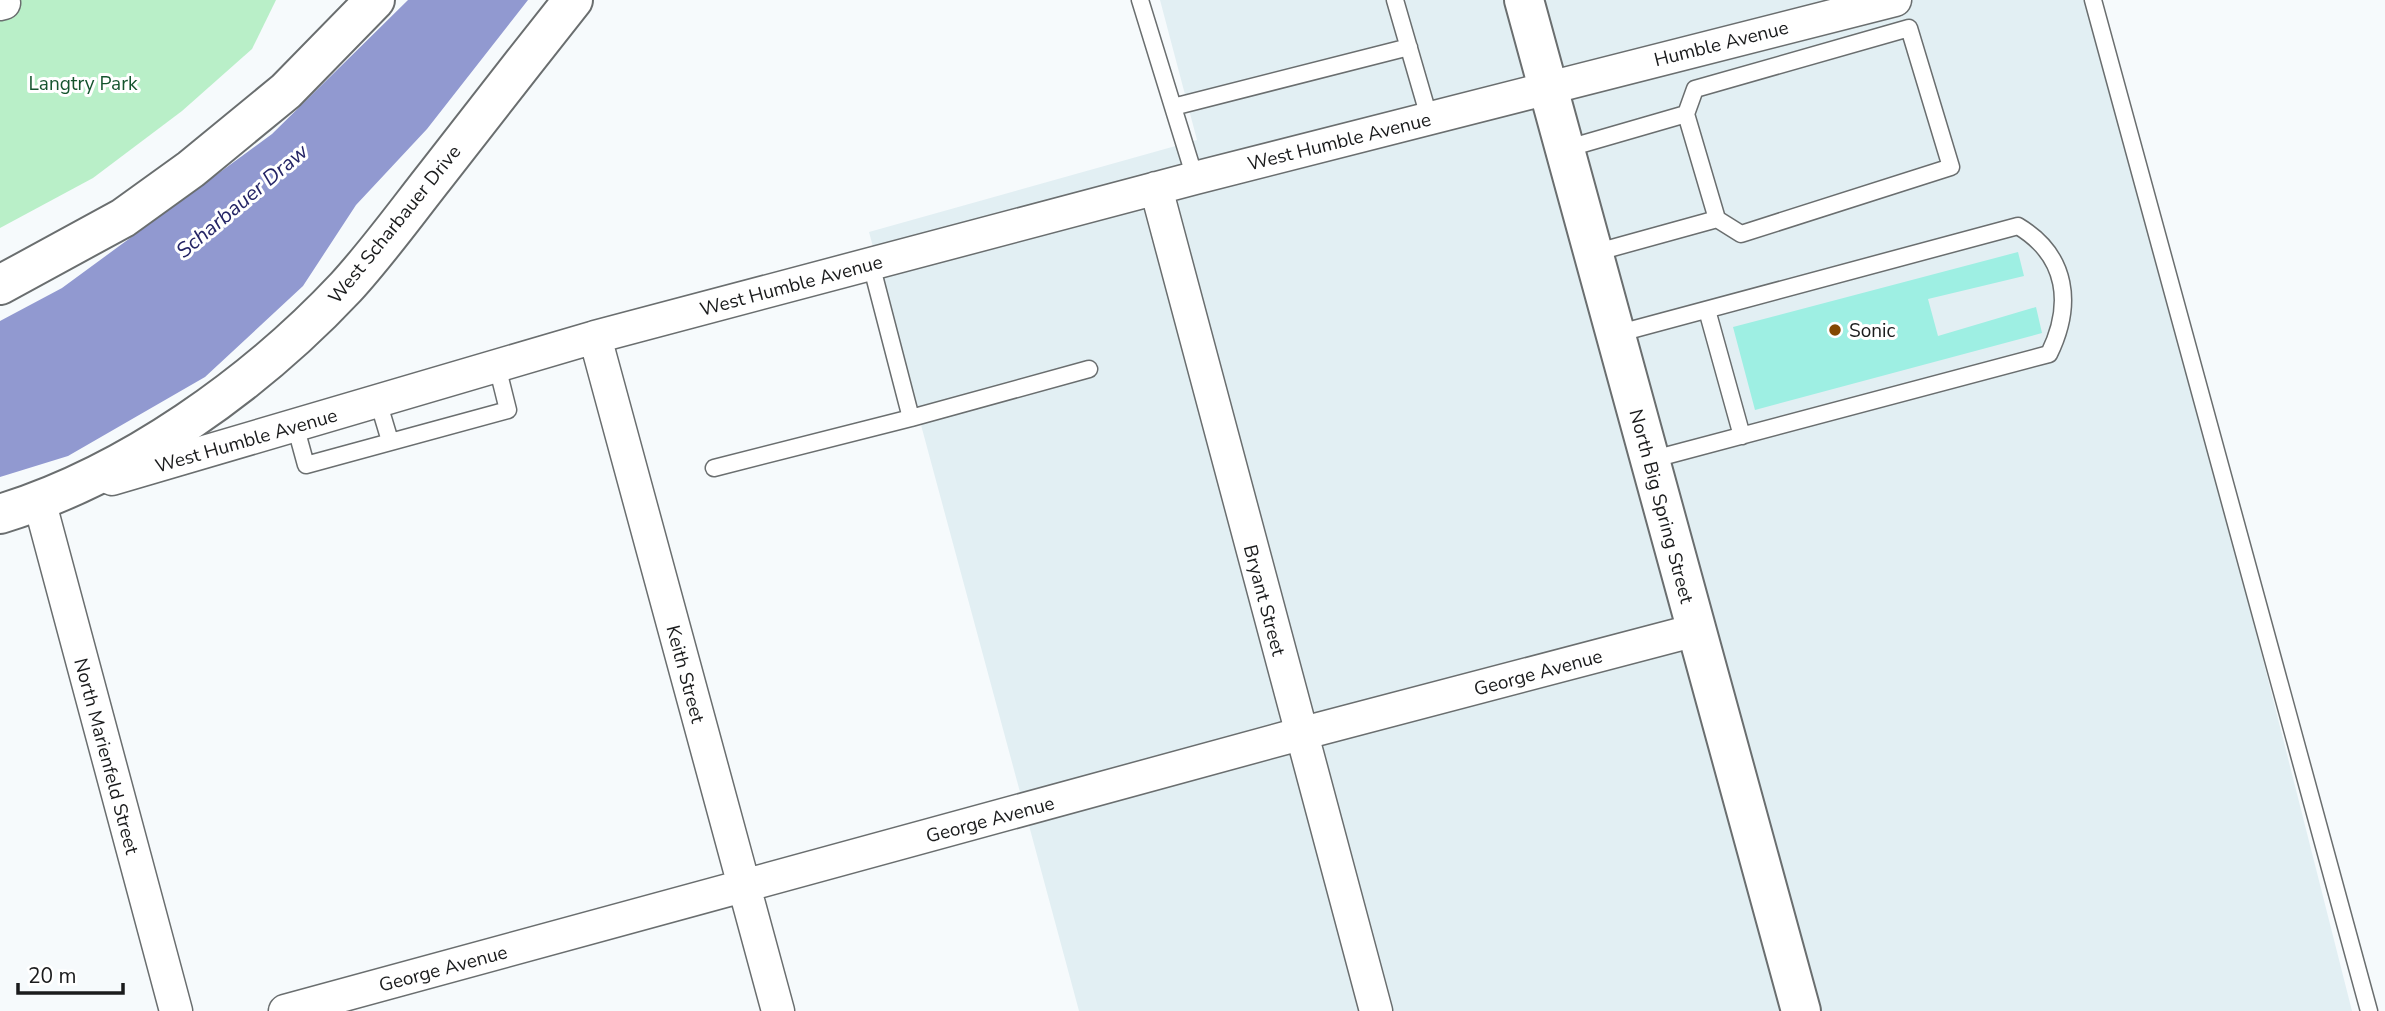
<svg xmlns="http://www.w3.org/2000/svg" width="2385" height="1011" font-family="'Nunito Sans',sans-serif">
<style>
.built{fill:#e2eff3}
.green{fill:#b9efc8}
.water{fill:#9199d0}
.building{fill:#9eefe3}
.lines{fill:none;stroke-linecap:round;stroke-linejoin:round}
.service-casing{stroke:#6a6e6f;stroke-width:19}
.minor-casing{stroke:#6a6e6f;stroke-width:35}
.secondary-casing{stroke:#6a6e6f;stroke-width:42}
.trunk-casing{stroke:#6a6e6f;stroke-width:42}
.service{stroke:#fff;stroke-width:16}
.minor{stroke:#fff;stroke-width:32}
.secondary{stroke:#fff;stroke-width:38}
.trunk{stroke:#fff;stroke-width:38}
.poi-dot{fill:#844802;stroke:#fff;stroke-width:2.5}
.labels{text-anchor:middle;stroke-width:6;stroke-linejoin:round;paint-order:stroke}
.street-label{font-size:19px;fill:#1a1b1c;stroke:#fff}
.park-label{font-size:19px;fill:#15542e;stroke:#fff}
.poi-label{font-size:19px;fill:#1a1b1c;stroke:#fff;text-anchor:start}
.water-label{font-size:21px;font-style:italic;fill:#242465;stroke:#fff}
</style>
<rect width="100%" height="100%" fill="#f6fafc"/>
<path class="built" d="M1160,0H2096L2352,1011H1079L869,232L1197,140Z"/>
<path class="green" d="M0,0H276L252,49L182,111L93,178L0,228Z"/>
<path class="water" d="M408,0H528L427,129L356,205L303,286L205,377L68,456L0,477V321L62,288L272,134Z"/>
<path class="building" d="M2018,252L2024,276L1928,299L1938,336L2036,307L2042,333L1755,410L1733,327Z"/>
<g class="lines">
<defs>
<path id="service" d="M1140,0L1173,107
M1395,0L1429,117
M2093,0L2369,1011
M1686,114L1695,89L1909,28L1951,167L1741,234L1717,219
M1565,149L1686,114L1717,219L1594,253
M1195,178L1173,107L1409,47
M871,264L911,418L1089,369
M1707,310L1742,436
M1616,334L2018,226C2068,256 2073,305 2049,354L1650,460
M378,401L390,441
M295,425L306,465L508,410L497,366
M714,468L911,418"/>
<path id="minor" d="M0,4L4,3
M1156,188L1376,1011
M595,337L778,1011
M112,479L595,337L1195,178L1895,0
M62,493L39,500L176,1011
M285,1011L1300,734L1696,630"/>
<path id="secondary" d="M0,285L123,218L191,169L286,91L375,0
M0,514C128,475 255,384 346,287C378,252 406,213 436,175C481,117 527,58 573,0"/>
<path id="trunk" d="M1524,0L1801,1011"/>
</defs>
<use href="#service" class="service-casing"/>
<use href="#minor" class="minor-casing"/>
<use href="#secondary" class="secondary-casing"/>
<use href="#trunk" class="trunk-casing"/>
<use href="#service" class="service"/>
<use href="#minor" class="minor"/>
<use href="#secondary" class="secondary"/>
<use href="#trunk" class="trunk"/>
</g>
<circle class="poi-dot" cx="1835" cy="330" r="7"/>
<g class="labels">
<g class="street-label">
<text transform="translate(1721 43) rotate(-14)" y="7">Humble Avenue</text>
<text transform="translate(1339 141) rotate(-14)" y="7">West Humble Avenue</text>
<text transform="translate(394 224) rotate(-51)" y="7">West Scharbauer Drive</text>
<text transform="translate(791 285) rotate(-15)" y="7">West Humble Avenue</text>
<text transform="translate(246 440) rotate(-16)" y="7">West Humble Avenue</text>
<text transform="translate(1662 506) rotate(75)" y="7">North Big Spring Street</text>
<text transform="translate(1265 600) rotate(75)" y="7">Bryant Street</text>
<text transform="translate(1538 672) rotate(-15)" y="7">George Avenue</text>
<text transform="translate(686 674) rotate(75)" y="7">Keith Street</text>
<text transform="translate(107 756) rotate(75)" y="7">North Marienfeld Street</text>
<text transform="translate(990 819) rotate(-15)" y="7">George Avenue</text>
<text transform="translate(443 968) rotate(-15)" y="7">George Avenue</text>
</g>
<g class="park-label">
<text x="83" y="90">Langtry Park</text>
</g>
<g class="poi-label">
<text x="1849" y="337">Sonic</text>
</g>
<g class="water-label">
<text transform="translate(242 201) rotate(-40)" y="7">Scharbauer Draw</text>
</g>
</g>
<path d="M18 983v10h105v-10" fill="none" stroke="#1a1b1c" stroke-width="3.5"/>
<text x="28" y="983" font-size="21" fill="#1a1b1c" stroke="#ffffff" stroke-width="5" paint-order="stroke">20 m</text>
</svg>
